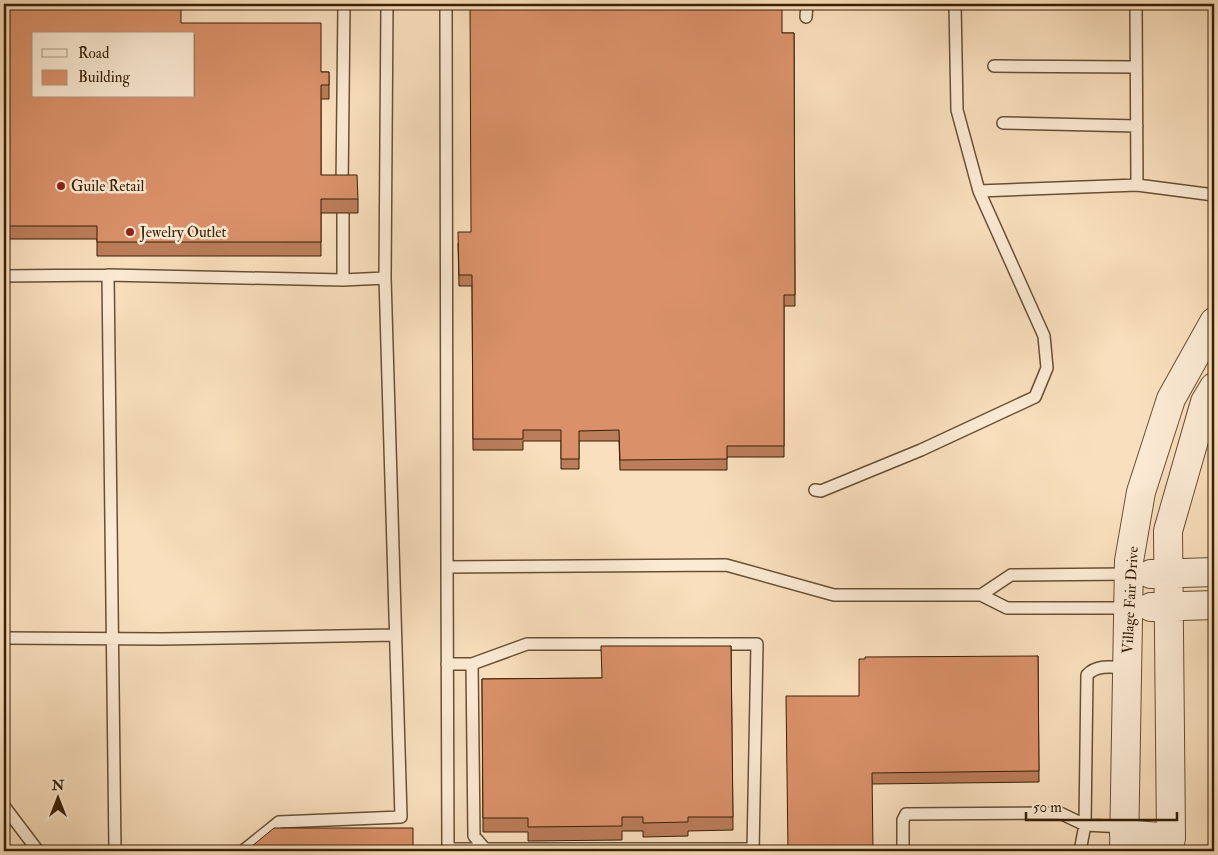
<svg xmlns="http://www.w3.org/2000/svg" width="1218" height="855" font-family="'IM FELL Double Pica',serif">
<style>
.lines{fill:none;stroke-linecap:round;stroke-linejoin:round}
.service-casing{stroke:#685034;stroke-width:14}
.tertiary-casing{stroke:#685034;stroke-width:30}
.service{stroke:#fbead4;stroke-width:11}
.tertiary{stroke:#fbead4;stroke-width:28}
.wall{fill:#bb7d5a;stroke:#382006}
.building{fill:#da9169;stroke:#382006;fill-rule:evenodd}
.poi-dot{fill:#8f2418;stroke:#fbead4;stroke-width:2}
.labels{text-anchor:middle;stroke-width:5;stroke-linejoin:round;paint-order:stroke}
.poi-label{font-size:15px;fill:#382006;stroke:#fbead4;text-anchor:start}
.street-label{font-size:15px;fill:#382006;stroke:#fbead4}
</style>
<rect width="100%" height="100%" fill="#f9dfbd"/>
<filter id="stains"><feTurbulence type="fractalNoise" baseFrequency=".004" numOctaves="4"/><feColorMatrix values="0 0 0 0 .2 0 0 0 0 .09 0 0 0 0 .02 0 0 0 .5 -.17"/></filter>
<radialGradient id="worn" r=".72"><stop offset=".6" stop-color="#630" stop-opacity="0"/><stop offset="1" stop-color="#630" stop-opacity=".3"/></radialGradient>
<g class="lines">
<defs>
<path id="service" d="M446,4L447,567L726,565L834,595H981L1007,608H1128
M1136,4L1137,185
M806,17L807,4
M994,66L1136,67
M1003,123L1137,126
M342,189L344,4
M979,191L1137,185L1214,195
M343,213V280
M108,275L115,851
M4,276L108,275L343,280L385,278
M815,490L821,491L921,450L1035,397L1047,368L1044,336L979,191L957,110L955,4
M447,567L448,851
M981,595L1011,575L1129,574
M4,638L162,639L395,635
M447,664H472L474,836L485,849H753
M472,664L527,644H757L753,851
M4,806L38,851
M448,849H485V851
M243,851L279,822L401,817L385,278L387,4
M903,851V820L906,814L1060,813L1085,825L1124,827
M1080,851L1085,825L1087,675C1097,664 1113,667 1127,668"/>
<path id="tertiary" d="M1151,574L1214,572
M1151,607L1214,605
M1124,834L1171,838
M1124,851L1129,561L1141,492L1171,399L1214,322
M1168,851L1171,838L1168,531L1205,402L1214,387"/>
</defs>
<use href="#service" class="service-casing"/>
<use href="#tertiary" class="tertiary-casing"/>
<use href="#service" class="service"/>
<use href="#tertiary" class="tertiary"/>
</g>
<path class="wall" d="M4,4L181,23L321,72H329V99H321V175L358,199V213H321V256H97V239H4Z
M782,33H794L795,306H784V457H727V470H620L619,441H579V469H561V441H523V450H473L472,286H459L458,243L471,232Z
M731,646L733,830L688,831V836L643,837V831H622V840L528,841V832H483L482,679L601,678Z
M1038,656L1039,782L872,784L859,696Z"/>
<path class="building" d="M4,4H181V23H321V72H329V85H321V175H357L358,199H321V242H97V226H4ZM34,34H194V96H34Z
M470,4H782V33H794L795,295H784V446H727V459L620,460L619,430L579,431V459H561V430H523V439H473L472,275H459L458,232H471Z
M601,646H731L733,817H688V822L643,823V817H622V826L528,827V818H483L482,679L602,678Z
M1038,656L1039,771L872,773L873,851H788L786,696H859V659H865V657Z
M274,828H413V851H246Z"/>
<g class="poi-dot">
<circle cx="61" cy="186" r="5"/>
<circle cx="130" cy="232" r="5"/>
</g>
<g class="labels">
<g class="poi-label">
<text x="71" y="191">Guile Retail</text>
<text x="140" y="237">Jewelry Outlet</text>
</g>
<g class="street-label">
<text transform="translate(1130 600) rotate(-87)" y="5">Village Fair Drive</text>
</g>
</g>
<rect width="1218" height="855" fill="none" stroke="#f9dfbd" stroke-width="20"/>
<rect x="5" y="5" width="1208" height="845" fill="none" stroke="#382006" stroke-width="2.5"/>
<rect x="10" y="10" width="1198" height="835" fill="none" stroke="#382006"/>
<rect x="32" y="32" width="162" height="65" fill="#fbead4" stroke="#ad9982"/>
<rect x="42" y="49" width="25" height="8" fill="#fbead4" stroke="#ad9982"/>
<text x="78" y="58" font-size="15" fill="#382006">Road</text>
<rect x="42" y="70" width="25" height="15" fill="#da9169" stroke="#ad9982"/>
<text x="78" y="82" font-size="15" fill="#382006">Building</text>
<g transform="translate(58 798)" stroke="#fbead4" stroke-width="4" paint-order="stroke">
<path d="M0-4L9 19L0 12L-9 19Z" fill="#382006"/>
<text y="-8" font-size="14" font-weight="bold" text-anchor="middle" fill="#382006">N</text>
</g>
<path d="M1026 812v8h151v-8" fill="none" stroke="#382006" stroke-width="2.5"/>
<text x="1033" y="812" font-size="15" fill="#382006" stroke="#fbead4" stroke-width="4" paint-order="stroke">50 m</text>
<rect width="100%" height="100%" filter="url(#stains)"/>
<rect width="100%" height="100%" fill="url(#worn)"/>
</svg>
